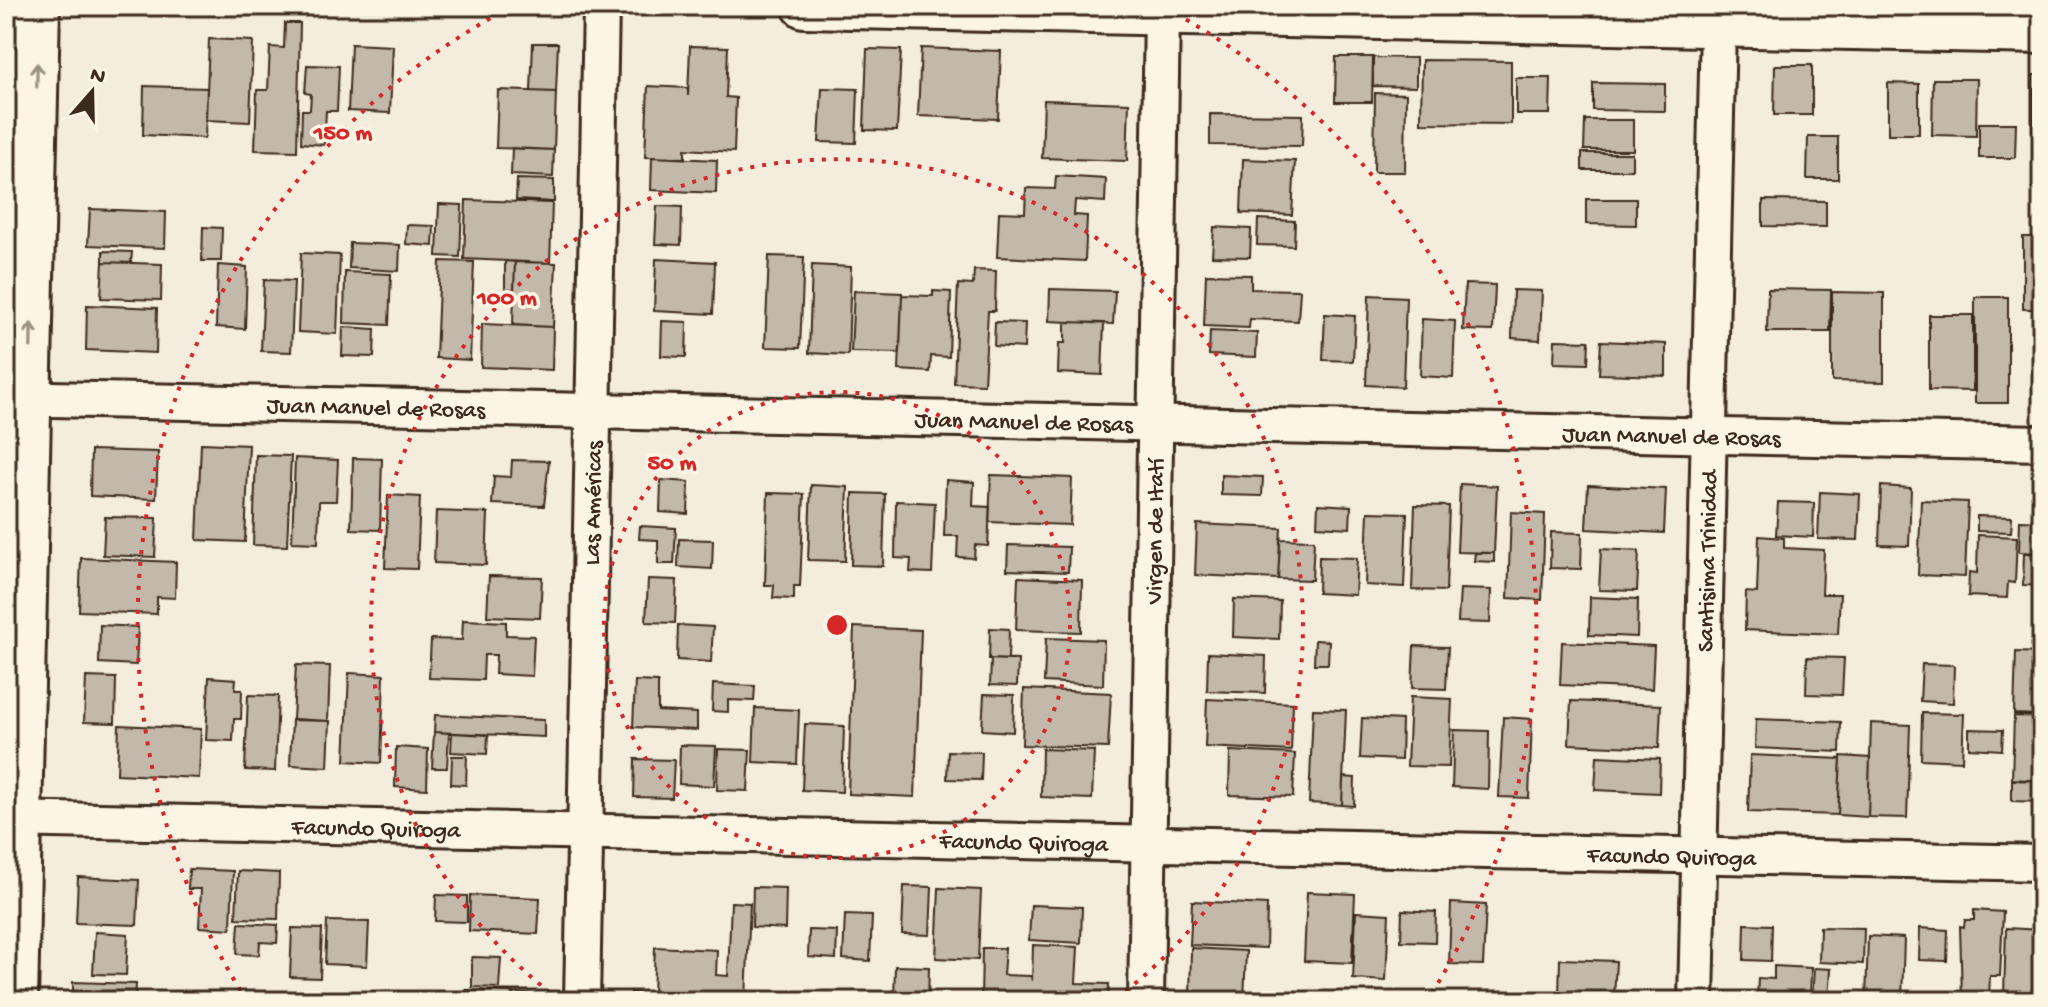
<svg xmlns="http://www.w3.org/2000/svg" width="2048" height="1007" font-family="'Gochi Hand',sans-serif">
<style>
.building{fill:#c3b9aa;stroke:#3b2a1e;stroke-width:2}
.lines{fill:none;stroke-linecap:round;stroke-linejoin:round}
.minor-casing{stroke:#3b2a1e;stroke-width:40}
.tertiary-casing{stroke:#3b2a1e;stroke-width:48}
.minor{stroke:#fcf5e5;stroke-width:34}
.tertiary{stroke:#fcf5e5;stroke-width:42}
.oneway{stroke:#9c9082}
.ring{fill:none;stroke:#d62828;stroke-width:4;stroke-dasharray:4 8}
.labels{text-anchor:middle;stroke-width:7;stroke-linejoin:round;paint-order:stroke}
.street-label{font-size:24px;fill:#3b2a1e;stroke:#fcf5e5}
.centre{fill:#d62828;stroke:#fcf5e5;stroke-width:4}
.ring-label{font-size:24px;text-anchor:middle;font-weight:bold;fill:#d62828;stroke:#fcf5e5;stroke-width:7;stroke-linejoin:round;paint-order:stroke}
</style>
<rect width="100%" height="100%" fill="#f4eddd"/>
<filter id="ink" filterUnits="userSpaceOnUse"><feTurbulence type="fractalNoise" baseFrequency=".0125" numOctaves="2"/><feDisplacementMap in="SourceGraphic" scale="16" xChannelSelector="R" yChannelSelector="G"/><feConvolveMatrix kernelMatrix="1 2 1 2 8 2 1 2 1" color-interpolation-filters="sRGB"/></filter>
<g filter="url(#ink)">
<path class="building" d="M285,23H300L297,151L255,150L257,90H268L270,47L284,48Z
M209,39L253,41L250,122L206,120Z
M533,43H558L556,92L531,91Z
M351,44L393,46L390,113L348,111Z
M690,46L728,47L726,97L736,98L734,152L685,149V158L645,157L648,86L688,88V96Z
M921,48L1001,51L998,119L918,116Z
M867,49L901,50L897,131L864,130Z
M1336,57H1373L1372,102H1335Z
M1373,57L1416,58V87L1373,86Z
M1422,60L1511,61V124L1421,123Z
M307,65L339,66L337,111H326L324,145L301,143L302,110H310L311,94L305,93Z
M1775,65H1812V115H1774Z
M2033,75H2042V132H2033Z
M1516,78H1551L1550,114H1516Z
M1933,79H1977L1976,136L1932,135Z
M1593,83L1665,84V111L1593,110Z
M1888,83L1919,84V134H1888Z
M144,86L207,88L205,138L143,135Z
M822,88L858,89L856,143L819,142Z
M498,90L556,92L554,150L496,148Z
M1375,93L1406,94L1405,172H1374Z
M1044,100L1129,103L1127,161L1042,158Z
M1210,114L1303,115L1302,146L1210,145Z
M1585,120H1633V150H1584Z
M1979,123H2016L2015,158H1979Z
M1808,137H1838V179H1807Z
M512,148L554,150L553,177L511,175Z
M1582,153H1632V170H1582Z
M652,157L717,160L716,193L651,190Z
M1243,159L1295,161L1292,215L1241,213Z
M1056,176L1106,179L1105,202L1075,200L1074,215L1087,216L1085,261L997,257L999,212L1025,213L1026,188L1055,189Z
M517,179L554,180V202L516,200Z
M1586,199H1636V225L1586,224Z
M466,200L552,203L550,263L464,259Z
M1763,200L1826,201V227L1763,226Z
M439,204L462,205L460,257L437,256Z
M657,206L682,207L681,245L655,244Z
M90,209L166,212L165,248L88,245Z
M1258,219L1295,221L1294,246L1257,245Z
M407,225L434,226L433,246L406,244Z
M203,227L222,228L221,261H202Z
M1214,227L1251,229L1250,257L1212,256Z
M2023,237H2042V309H2023Z
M350,243L400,245L399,271L349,268Z
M103,251L132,252L131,263L103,262Z
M301,253L340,255L337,334L298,332Z
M769,256L804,257L800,348L765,347Z
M656,259L715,262L713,314L654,311Z
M440,261L474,262L470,360L436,358Z
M505,261L515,262L514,289H505Z
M103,262L162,264L161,300L101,298Z
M515,262L556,263L553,327L513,325Z
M218,265L247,267L245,329L216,327Z
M812,265L851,267L848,355L809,353Z
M974,270L996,271L995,311H988L984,384L954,383L958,284L973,285Z
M345,272L391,274L389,325L344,323Z
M1206,274L1251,275V289L1300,290L1298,321L1250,319L1249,328L1204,326Z
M264,280L294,281L291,352L261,351Z
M1465,284L1495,285L1493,331L1463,330Z
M1050,289L1115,291L1113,324L1049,321Z
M1768,289L1831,290L1830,332H1767Z
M1513,290L1542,291L1540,340L1512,338Z
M854,291L902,293L900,353L851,352Z
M933,291L951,292L949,357L931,356L930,372L899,370L902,295L933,296Z
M1832,292L1884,293V382L1832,381Z
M1369,295L1406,297L1403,387L1366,385Z
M1975,297H2008V403H1975Z
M87,305L157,308L156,353L86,350Z
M1325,314L1355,316L1353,361L1323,360Z
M1929,315H1973V391L1929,390Z
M1422,319L1455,321L1453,378L1420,376Z
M662,321L687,322L686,357L661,356Z
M995,322L1025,323L1024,348L994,346Z
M1065,322L1104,323L1102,375L1058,373L1059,343H1065Z
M482,324L553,327L552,370L481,367Z
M343,327L375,329L374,357L342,356Z
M1210,331L1257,333L1256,357L1209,355Z
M1555,340L1589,341L1588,364L1554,363Z
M1601,341L1666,344V376L1599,374Z
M2036,350H2042V405H2036Z
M201,443L249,445L245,542L197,540Z
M91,450L158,452L156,499L90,496Z
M256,455L291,456L287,546L253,545Z
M295,458L338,460L336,501H319L318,543L292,542Z
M353,458L382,459L380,530L351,529Z
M512,460L549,461L544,506L492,504L494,476L511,477Z
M991,475L1072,478L1070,525L989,522Z
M1221,475L1263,477L1262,496L1221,495Z
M661,480L689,482L688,514L660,512Z
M946,480L974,482L973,506L990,507L988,546L975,545L974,558L957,557L958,536H944Z
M1460,484L1497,486L1494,553L1457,552Z
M811,485L848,487L845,561L808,560Z
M1588,485L1666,489L1664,533L1586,529Z
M1881,486L1911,488L1909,546L1879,545Z
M1820,492L1860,494L1858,540L1818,539Z
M768,493L804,494L800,586H794V599L773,598L774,585H765Z
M853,493L885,494L883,566L851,565Z
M388,495L420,497L417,569L385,568Z
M1921,500L1968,502L1965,577L1918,575Z
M896,501L935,503L932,573L910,572L911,559L895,558Z
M1778,502L1814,503L1813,537L1776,535Z
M1318,504L1351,506L1350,528L1317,526Z
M1415,505L1449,506L1446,591L1412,590Z
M436,511L488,513L486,565L434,563Z
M1368,512L1407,513L1404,587L1365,585Z
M1511,512L1545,514L1542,600L1508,598Z
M1977,516L2012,517L2011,532L1977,531Z
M105,517L157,518L155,557L103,555Z
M2020,520L2042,521V553L2019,552Z
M1197,524L1281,528L1278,579L1195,575Z
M640,526L676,528L674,564H658V540L639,539Z
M1551,532L1582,533L1581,569L1550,568Z
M1978,535L2017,537L2015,583L2008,582L2007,598L1968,596L1969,572L1977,573Z
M1759,536L1784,538V548L1824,550L1822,594H1840L1838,634L1745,630L1746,592L1757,593Z
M679,539L713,540L712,569L678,567Z
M1280,539L1314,540L1312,580L1278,579Z
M1008,545L1069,547L1068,572L1007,570Z
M1601,549L1639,551L1637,591L1599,590Z
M1475,553H1494V562L1474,561Z
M2024,553L2042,554V586L2023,585Z
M1319,557L1357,558L1355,595L1318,593Z
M81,558L176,562L175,598L157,597V614L79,611Z
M489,576L542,577L540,618L487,616Z
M1018,577L1082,580L1081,632L1016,630Z
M648,579L677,580L675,623L646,622Z
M1460,589L1491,590L1490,623L1458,622Z
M1590,597L1638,599L1637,637L1589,635Z
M1234,599L1280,601L1279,639L1233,637Z
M463,620L506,622V635L534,636L532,676L495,674L496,655H484L483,680L429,678L431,639L462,640Z
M100,625L138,627L136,665L99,663Z
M678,625L713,627L711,662L677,660Z
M854,627L921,630L915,797L848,794Z
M990,628L1009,629L1008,660L989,659Z
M1046,638L1104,640L1103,685L1044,682Z
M1315,640L1329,641L1328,664H1314Z
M1562,642L1654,646L1652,689L1560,685Z
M1414,646L1448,647L1446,689L1412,688Z
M2016,652L2042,653L2039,715L2014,714Z
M1208,653L1266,656L1265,693L1207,691Z
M1807,657L1844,658L1842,695L1806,694Z
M991,659L1018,660L1017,686L990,685Z
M1922,664L1954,665L1953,703L1920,701Z
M296,665L330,666L328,721L293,719Z
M349,673L384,675L381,763L345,761Z
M86,677L116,678L115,723L84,722Z
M209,677L236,679L235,690H242L241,719H234L233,741L206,740Z
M635,681L658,682V711L697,713V730L633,727Z
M713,684L755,686L754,701L728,700V712L712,711Z
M1024,689L1111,693L1108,748L1022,745Z
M984,694L1014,695L1013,732L982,730Z
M248,695L278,696L275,771L245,770Z
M1410,697L1452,699L1449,767L1407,766Z
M1207,699L1293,703L1291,751L1205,747Z
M1571,701L1661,705L1659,748L1569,744Z
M755,708L799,710L797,764L753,762Z
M1313,709L1346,710L1342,805L1309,803Z
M1922,713L1964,714L1962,761L1921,759Z
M435,715L544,720V737L434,732Z
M2014,716L2042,717V781L2012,780Z
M1503,717L1532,719L1529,798L1499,797Z
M1362,718L1402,720L1401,760L1360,758Z
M1756,719L1841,722L1840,752L1755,748Z
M292,720L330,721L328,767L290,765Z
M1871,723L1910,725L1907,818L1868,817Z
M805,724L844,726L842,792L802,790Z
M119,725L201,729L199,778L117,774Z
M1969,729L2003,730L2002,750L1969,748Z
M1454,730L1489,731L1488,789L1452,787Z
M434,732L449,733L447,768H432Z
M452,733L488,735L487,754L451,752Z
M680,745L716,746L714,786L679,784Z
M396,747L428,749L427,789L395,787Z
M718,749L750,750L748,791L717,790Z
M1042,749L1094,751L1092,799L1041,797Z
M948,751L982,752L981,780L947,779Z
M1230,751L1295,754L1293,797L1229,795Z
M1750,755L1841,759L1838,815L1748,812Z
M452,756H467L466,785L451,784Z
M1597,756L1660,759L1659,793L1595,790Z
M1841,756L1870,758L1868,817L1838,815Z
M635,759L674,760L672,798L634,797Z
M1343,777L1355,778L1354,806L1342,805Z
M2012,779L2042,781V802L2012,801Z
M189,869L233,871L231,929L199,927L201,889H188Z
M238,871L279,873L278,919L236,918Z
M78,877L139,880L137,925L76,923Z
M904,886L932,887L930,935L902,934Z
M753,887L786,888L785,929L752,927Z
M939,888L981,890L978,960L936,958Z
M1307,892L1355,894L1352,963L1304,961Z
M436,895L467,896V922L435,921Z
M470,895L540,898L538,934L469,931Z
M1192,901L1267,905L1266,948L1190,945Z
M731,902L750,903L746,1001H630L631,992L653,993L655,947L717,950L716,975L728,976Z
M1451,903L1486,905L1483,965L1449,964Z
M1031,905L1082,907L1081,943L1029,940Z
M1402,910L1436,912L1435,942L1401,941Z
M1974,910L2003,912L2000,976H1990L1989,998H1962L1960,926L1964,927L1965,920H1974Z
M1356,912L1389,914L1386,981L1353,979Z
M845,915L872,916L870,961L843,959Z
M327,921L369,922L367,966L325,964Z
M239,923L278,925L277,943L260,942L259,955L237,954Z
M1745,924L1772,925L1771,961L1744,960Z
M1820,927L1864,928L1863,964L1819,962Z
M292,928L322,929L320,978L290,977Z
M1920,928L1948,930L1947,961L1919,960Z
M2006,928L2042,930V997L2004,996Z
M809,930L837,931L836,959L808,957Z
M95,932L128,934L126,975L93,974Z
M1868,936L1904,938L1902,1001H1866Z
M1033,945L1078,947L1076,983L1109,984L1108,1001H981L982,948H1005L1003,975L1031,976L1032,981Z
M1191,948L1246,951L1244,1001H1190Z
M472,957L501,958L499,988L472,987Z
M1560,959L1616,961L1614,999L1559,997Z
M895,966L929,967L928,1001H894Z
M1774,966L1811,968L1810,1001H1757L1758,978L1774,979Z
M1814,968L1831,969L1829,1001H1812Z
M73,982L136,984L135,1001H73Z
M467,990L512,992L511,1001H467Z
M514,993L539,994L538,1001H514Z"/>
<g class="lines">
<defs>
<g id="minor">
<path id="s1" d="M6,398L2042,443"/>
<path id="s2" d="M6,819L2042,863"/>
<path id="s3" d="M582,1001L601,6"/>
<path id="s4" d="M1146,1001L1162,14"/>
<path id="s5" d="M1696,1001L1718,26"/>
</g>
<path id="tertiary" d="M804,6L2042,32
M16,1001L38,6"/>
</defs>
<use href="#minor" class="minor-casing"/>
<use href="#tertiary" class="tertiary-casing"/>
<use href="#minor" class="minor"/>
<use href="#tertiary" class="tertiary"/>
</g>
<defs><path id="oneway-shaft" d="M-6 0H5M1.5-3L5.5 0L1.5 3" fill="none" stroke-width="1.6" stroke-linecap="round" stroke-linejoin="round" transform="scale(2)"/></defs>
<g class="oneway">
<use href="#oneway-shaft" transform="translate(37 75) rotate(-89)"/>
<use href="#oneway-shaft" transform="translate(31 335) rotate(-89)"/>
</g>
</g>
<g class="ring">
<circle cx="837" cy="625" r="233"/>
<path d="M560 1000A466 466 0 1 1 1114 1000"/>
<path d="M247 1001A699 699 0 0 1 509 8M1165 8A699 699 0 0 1 1427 1001"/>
</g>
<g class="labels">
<g class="street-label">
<text dy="8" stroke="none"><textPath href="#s1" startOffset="370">Juan Manuel de Rosas</textPath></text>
<text dy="8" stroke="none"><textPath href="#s1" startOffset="1018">Juan Manuel de Rosas</textPath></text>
<text dy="8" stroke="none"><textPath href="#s1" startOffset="1666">Juan Manuel de Rosas</textPath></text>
<text dy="8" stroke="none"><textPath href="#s3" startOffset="498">Las Américas</textPath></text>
<text dy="8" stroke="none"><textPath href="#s4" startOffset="470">Virgen de Itatí</textPath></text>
<text dy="8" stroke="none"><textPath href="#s5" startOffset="440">Santisima Trinidad</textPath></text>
<text dy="8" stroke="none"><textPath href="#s2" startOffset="370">Facundo Quiroga</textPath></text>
<text dy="8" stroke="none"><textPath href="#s2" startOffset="1018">Facundo Quiroga</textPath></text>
<text dy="8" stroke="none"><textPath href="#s2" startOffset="1666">Facundo Quiroga</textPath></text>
</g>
</g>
<circle cx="837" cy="625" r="12" class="centre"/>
<g class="ring-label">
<text x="343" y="139">150 m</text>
<text x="507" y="304">100 m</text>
<text x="672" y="469">50 m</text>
</g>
<rect width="2048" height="1007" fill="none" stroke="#fcf5e5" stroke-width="32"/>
<rect x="16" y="16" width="2016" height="975" fill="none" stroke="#3b2a1e" stroke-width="3" filter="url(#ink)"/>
<g transform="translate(92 92) rotate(20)" stroke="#fcf5e5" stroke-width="6" paint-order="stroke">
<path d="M0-6L14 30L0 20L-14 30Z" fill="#3b2a1e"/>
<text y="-12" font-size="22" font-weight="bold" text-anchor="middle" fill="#3b2a1e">N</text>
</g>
</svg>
